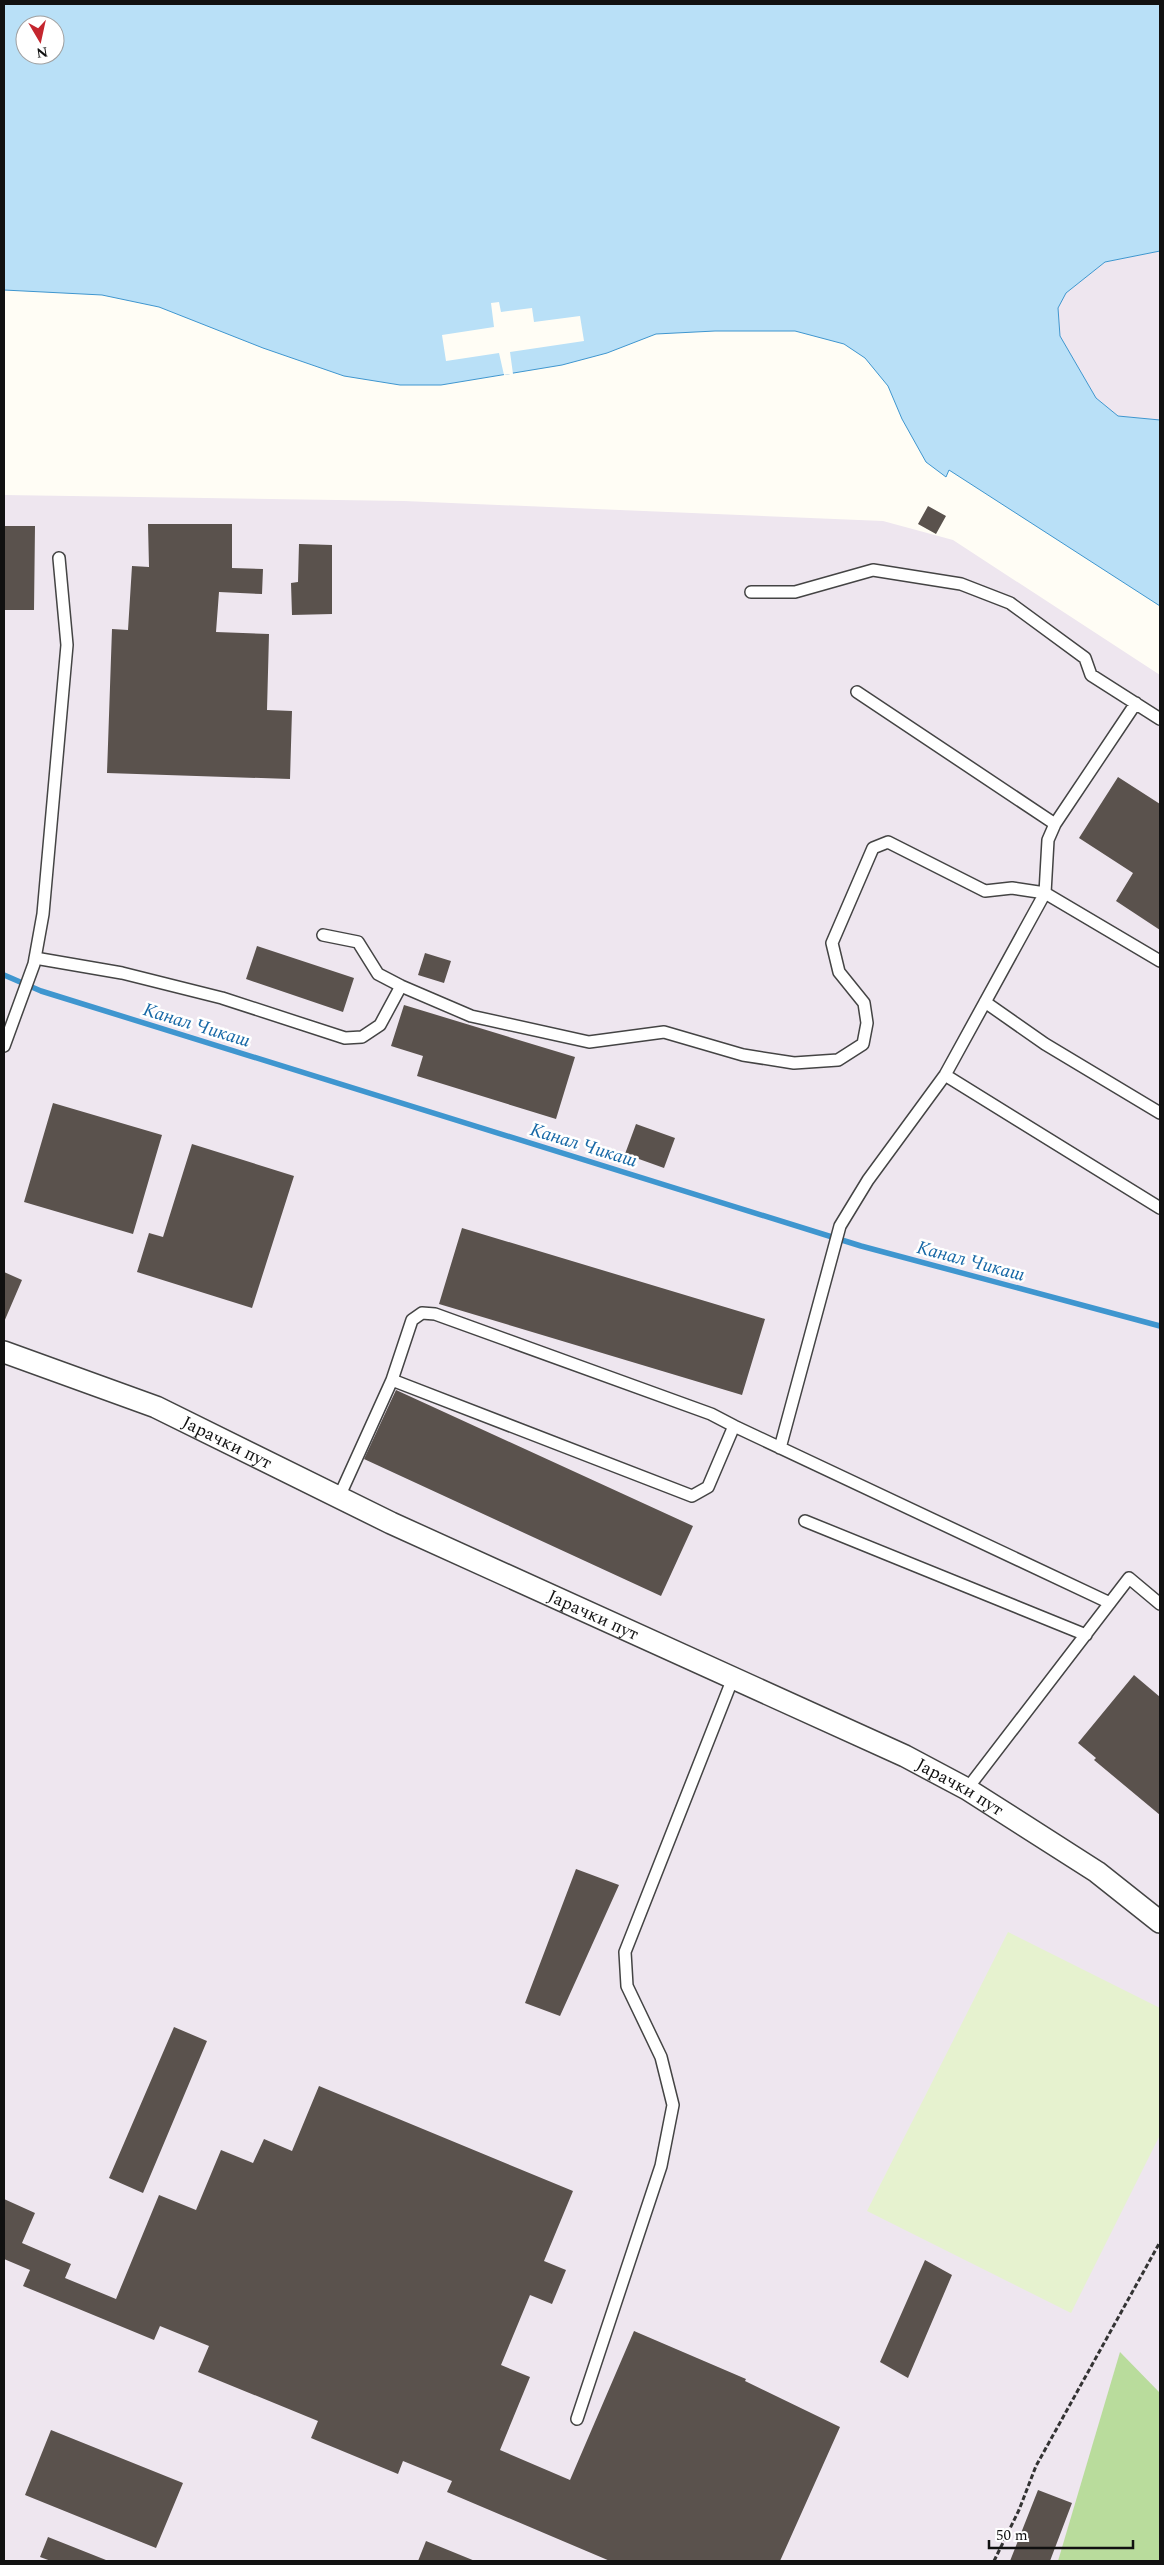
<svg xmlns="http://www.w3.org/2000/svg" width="1164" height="2565" font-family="Spectral,serif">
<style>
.industrial{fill:#eee6ef}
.forest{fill:#b9dc9c}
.pitch{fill:#e6f2cf}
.water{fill:#b9e0f7;stroke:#3f96cf;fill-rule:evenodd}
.pier{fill:#fffdf5}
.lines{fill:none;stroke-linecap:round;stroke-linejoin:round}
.stream{stroke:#3f96cf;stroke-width:5.5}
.building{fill:#5a524d}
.service-casing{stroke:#444;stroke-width:14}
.minor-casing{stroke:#444;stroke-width:24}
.path{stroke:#333;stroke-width:3;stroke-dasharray:5 2.5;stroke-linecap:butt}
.service{stroke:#fff;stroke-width:11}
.minor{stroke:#fff;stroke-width:21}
.labels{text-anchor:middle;stroke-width:5;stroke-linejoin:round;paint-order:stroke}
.street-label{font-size:18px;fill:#111;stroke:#fff}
.water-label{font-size:19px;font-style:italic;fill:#1768a6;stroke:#fff}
</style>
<rect width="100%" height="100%" fill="#fffdf5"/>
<path class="industrial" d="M1160,251V420L1118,416L1096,398L1060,336L1058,308L1066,293L1105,262Z
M4,495L404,501L883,521L953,540L1160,675V2561H4Z"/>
<path class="forest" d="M1120,2352L1160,2393V2561H1058Z"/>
<path class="pitch" d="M1008,1932L1160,2008V2135L1071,2313L867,2211Z"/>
<path class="water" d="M4,4H1160V251L1105,262L1066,293L1058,308L1060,336L1096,398L1118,416L1160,420V606L949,470L946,477L926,462L902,419L888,386L865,358L844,344L795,331H715L656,334L607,353L562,365L441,385H400L344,376L263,348L159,307L102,295L4,290ZM25,25H55V55H25Z"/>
<path class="pier" d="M499,302L501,312L532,308L534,322L580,316L584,341L510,352L513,374L504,375L499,353L446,361L442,335L494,327L491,303Z"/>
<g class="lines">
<path class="stream" d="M4,975L41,991L861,1246L1160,1326"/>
</g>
<path class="building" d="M928,506L946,516L936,534L918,524Z
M148,524H232V568L263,569L262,594L219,592L216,632L269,634L267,710L292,711L290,779L107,773L112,629L128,630L132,566L149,567Z
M4,526H35L34,610H4Z
M299,544L332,545V614L292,615L291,583L298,582Z
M1118,777L1160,804V930L1116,901L1133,873L1079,838Z
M257,946L354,978L343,1012L246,979Z
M425,953L451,961L444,983L418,975Z
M404,1005L575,1057L556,1119L417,1076L423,1056L391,1046Z
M53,1103L162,1135L133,1234L24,1202Z
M636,1124L675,1138L664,1168L625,1154Z
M192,1144L294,1176L252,1308L137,1272L149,1233L163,1237Z
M462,1228L765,1319L742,1395L439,1304Z
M4,1272L22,1280L4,1322Z
M396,1390L693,1526L661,1596L364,1459Z
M1134,1675L1160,1697V1815L1094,1760L1096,1758L1078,1743Z
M576,1869L619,1885L560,2016L525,2003Z
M174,2027L207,2041L143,2193L109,2178Z
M319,2086L573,2191L544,2261L566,2270L552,2304L530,2295L501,2365L530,2377L500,2450L570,2480L634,2331L746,2379L745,2381L840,2427L780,2561H610L447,2492L452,2481L403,2461L398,2474L311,2438L318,2421L198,2372L209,2346L160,2326L154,2340L23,2286L30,2270L4,2259V2199L35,2213L22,2243L71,2264L65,2278L116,2299L159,2195L196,2210L221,2150L253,2163L264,2139L292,2151Z
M925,2260L952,2275L908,2378L880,2362Z
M51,2430L183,2483L156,2548L25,2495Z
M1038,2490L1072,2503L1050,2561H1010Z
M48,2537L106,2560V2561H51L40,2557Z
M426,2541L475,2561H418Z"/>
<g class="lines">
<defs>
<path id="service" d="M751,592H795L873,570L961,584L1010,603L1085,658L1091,675L1160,719
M857,692L1055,824
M323,935L358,942L378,974L401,986L471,1016L589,1042L664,1032L743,1055L794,1063L838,1060L863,1044L867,1023L864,1003L839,972L832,943L873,848L888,842L985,891L1012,888L1045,893L1160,961
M35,958L122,973L222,998L345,1038L362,1037L380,1025L401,986
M985,1002L1045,1044L1160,1113
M4,1046L34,964L43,914L67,645L59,558
M945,1075L1160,1208
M392,1380L412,1320L422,1313L435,1314L711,1414L734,1426
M780,1448L840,1226L868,1180L945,1075L1045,893L1048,840L1055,824L1136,703
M339,1497L392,1380L692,1496L708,1487L734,1426L1110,1603
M805,1521L1086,1635
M967,1789L1129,1578L1160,1604
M577,2419L661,2166L673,2105L661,2057L627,1986L625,1952L733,1678"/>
<g id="minor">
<path id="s1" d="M4,1352L156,1407L391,1523L905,1756L967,1789L1097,1872L1160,1922"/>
</g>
</defs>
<use href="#service" class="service-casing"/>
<use href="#minor" class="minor-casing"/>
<path class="path" d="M994,2561L1019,2510L1036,2466L1160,2242"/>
<use href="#service" class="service"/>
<use href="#minor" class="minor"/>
</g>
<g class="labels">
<g class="street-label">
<text dy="6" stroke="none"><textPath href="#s1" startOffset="241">Јарачки пут</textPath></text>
<text dy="6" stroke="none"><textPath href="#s1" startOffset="646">Јарачки пут</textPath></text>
<text dy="6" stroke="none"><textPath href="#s1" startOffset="1051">Јарачки пут</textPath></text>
</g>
<g class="water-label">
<text transform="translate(197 1024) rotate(17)" y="7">Канал Чикаш</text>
<text transform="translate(584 1144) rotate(17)" y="7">Канал Чикаш</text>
<text transform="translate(971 1260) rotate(15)" y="7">Канал Чикаш</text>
</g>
</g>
<rect width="1164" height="2565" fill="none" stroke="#111111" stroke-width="10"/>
<g transform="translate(40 40) rotate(171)"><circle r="24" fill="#ffffff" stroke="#a0a0a0"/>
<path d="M0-4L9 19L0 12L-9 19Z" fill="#c4262e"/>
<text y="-8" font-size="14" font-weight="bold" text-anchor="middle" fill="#111111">N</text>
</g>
<path d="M989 2540v8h144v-8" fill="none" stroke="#111111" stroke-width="2.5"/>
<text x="996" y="2540" font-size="15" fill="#111111" stroke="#ffffff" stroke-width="4" paint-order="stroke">50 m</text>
</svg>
